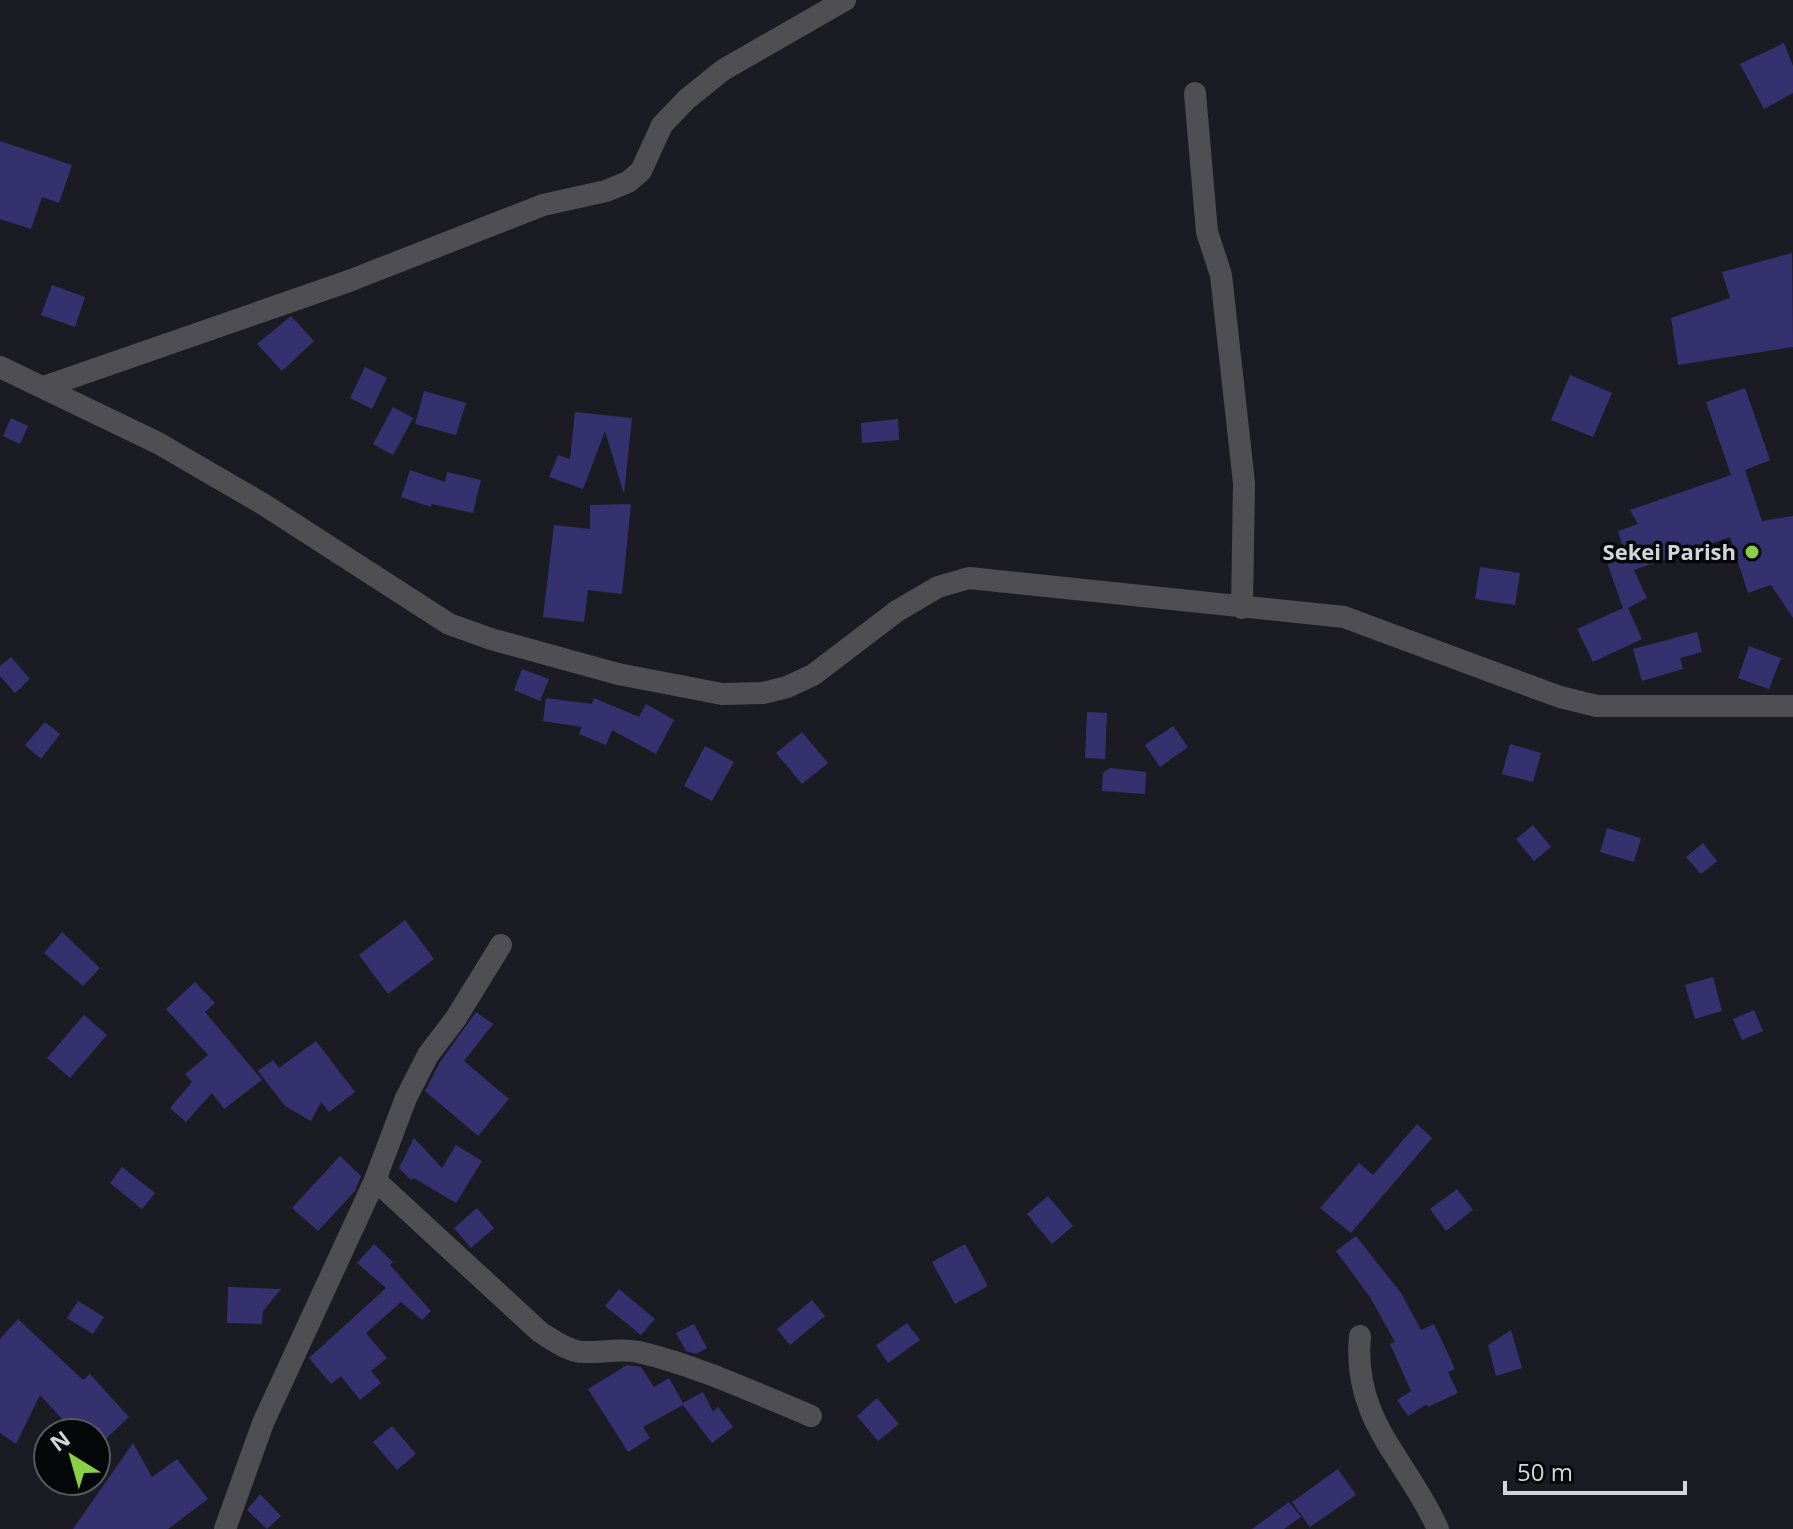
<svg xmlns="http://www.w3.org/2000/svg" width="1793" height="1529" font-family="'Open Sans',sans-serif">
<style>
.building{fill:#35316f}
.lines{fill:none;stroke-linecap:round;stroke-linejoin:round}
.minor{stroke:#4f4f53;stroke-width:22}
.poi-dot{fill:#89cf48;stroke:#060709;stroke-width:3}
.labels{text-anchor:middle;stroke-width:7;stroke-linejoin:round;paint-order:stroke}
.poi-label{font-size:22px;font-weight:bold;fill:#d4d5da;stroke:#060709;text-anchor:end}
</style>
<rect width="100%" height="100%" fill="#1b1c23"/>
<path class="building" d="M1784,43L1793,66V93L1764,109L1740,64Z
M0,141L72,165L59,203L42,197L31,229L0,219Z
M1792,253L1793,347L1678,365L1671,318L1730,298L1722,272Z
M52,285L85,297L75,327L41,315Z
M291,316L314,341L282,371L257,344Z
M365,367L387,378L372,409L350,398Z
M1570,375L1612,393L1593,437L1551,420Z
M1745,388L1770,460L1745,470L1762,521L1793,516V618L1771,585L1748,593L1730,537L1634,570L1647,598L1628,608L1642,639L1593,662L1577,629L1623,608L1604,554L1623,548L1618,531L1638,524L1630,510L1731,475L1706,402Z
M424,391L466,403L456,435L415,424Z
M393,407L413,418L393,455L373,444Z
M575,412L632,418L624,494L605,431L583,489L549,477L558,455L570,459Z
M11,418L28,426L20,444L3,436Z
M898,419L899,440L862,443L861,423Z
M410,470L445,482L447,472L481,480L473,513L432,504L431,507L401,497Z
M631,504L622,594L588,590L584,622L543,617L554,525L590,529V505Z
M1480,567L1520,573L1515,605L1475,599Z
M1697,632L1702,652L1680,658L1683,669L1642,681L1633,649Z
M1749,646L1781,658L1769,689L1738,678Z
M11,657L30,679L15,693L0,676V666Z
M522,669L549,679L540,701L514,690Z
M546,698L592,704L594,698L639,717L646,704L674,720L656,754L612,730L606,745L579,734L582,727L543,721Z
M1087,712L1107,713L1105,759L1085,758Z
M45,722L60,734L41,759L25,745Z
M1173,726L1188,747L1160,767L1145,745Z
M802,732L828,763L802,784L776,753Z
M1510,744L1541,753L1533,782L1502,774Z
M705,746L734,762L712,801L684,786Z
M1110,768L1146,772L1145,794L1102,791L1103,773Z
M1533,825L1551,847L1534,861L1516,839Z
M1607,828L1641,838L1634,862L1600,852Z
M1703,843L1717,861L1701,874L1686,857Z
M405,920L434,959L388,994L359,955Z
M62,932L100,968L83,986L44,953Z
M1713,977L1722,1011L1695,1019L1685,985Z
M195,982L215,1003L205,1012L262,1080L224,1109L212,1093L186,1122L170,1108L192,1082L185,1074L208,1055L166,1009Z
M1754,1010L1763,1031L1742,1040L1733,1019Z
M476,1012L493,1024L464,1061L509,1099L478,1136L425,1091L440,1062Z
M84,1015L107,1035L70,1078L47,1058Z
M316,1041L355,1092L329,1112L321,1102L311,1121L285,1106L258,1071L273,1060L279,1068Z
M1417,1124L1432,1138L1351,1233L1320,1208L1359,1163L1373,1175Z
M414,1138L442,1168L456,1145L482,1161L456,1203L414,1178L411,1180L399,1168Z
M340,1156L361,1176L355,1191L318,1231L292,1208Z
M122,1167L155,1193L142,1209L110,1183Z
M1457,1189L1473,1210L1446,1231L1430,1209Z
M1048,1196L1073,1226L1052,1244L1027,1214Z
M477,1208L494,1228L471,1248L454,1228Z
M1356,1236L1401,1293L1421,1330L1434,1324L1455,1369L1448,1372L1458,1393L1428,1407L1427,1404L1408,1416L1397,1400L1411,1391L1390,1344L1395,1342L1370,1297L1336,1251Z
M374,1244L393,1262L390,1265L431,1311L422,1320L401,1302L366,1333L387,1358L371,1371L381,1383L360,1400L341,1376L331,1384L309,1358L386,1288L357,1263Z
M965,1244L988,1286L955,1304L932,1262Z
M228,1287L281,1289L263,1311L262,1324L227,1323Z
M619,1289L655,1319L641,1335L605,1306Z
M812,1300L825,1316L790,1345L777,1329Z
M78,1301L104,1317L93,1334L67,1318Z
M18,1319L83,1380L90,1374L129,1417L96,1448V1433H75L40,1395L16,1444L0,1433V1339Z
M907,1323L920,1340L888,1363L876,1345Z
M694,1324L707,1348L696,1354L686,1351L676,1333Z
M1511,1330L1522,1368L1496,1376L1488,1345Z
M627,1365L641,1367L654,1387L669,1378L683,1403L703,1392L713,1412L718,1407L733,1427L712,1443L683,1405L643,1427L650,1438L628,1452L588,1389Z
M877,1398L899,1424L878,1441L857,1416Z
M392,1426L416,1454L397,1470L373,1442Z
M133,1443L152,1477L177,1459L208,1499L168,1529H73Z
M1338,1469L1356,1495L1310,1527L1292,1502Z
M260,1494L281,1516L267,1529L247,1510Z
M1289,1502L1301,1517L1284,1529H1252Z"/>
<g class="lines">
<path class="minor" d="M1195,93L1207,232L1221,275L1244,483L1242,608
M0,367L158,443L263,504L449,624L491,639L618,674L722,694L763,693L787,687L813,675L897,611L938,587L969,578L1344,617L1560,697L1597,706H1793
M44,387L349,281L543,205L606,191L628,182L641,171L662,125L687,99L723,70L845,0
M375,1180L540,1332C553,1340 569,1352 584,1352C603,1353 619,1348 639,1352C698,1366 755,1393 811,1416
M1360,1336C1352,1421 1407,1459 1438,1529
M225,1529L263,1423L375,1180L406,1098L428,1055L456,1018L501,945"/>
</g>
<circle class="poi-dot" cx="1752" cy="552" r="8"/>
<g class="labels">
<g class="poi-label">
<text x="1736" y="560">Sekei Parish</text>
</g>
</g>
<g transform="translate(72 1457) rotate(323)"><circle r="38" fill="#060709" stroke="#58595d" stroke-width="2"/>
<path d="M0-6L14 30L0 20L-14 30Z" fill="#89cf48"/>
<text y="-12" font-size="22" font-weight="bold" text-anchor="middle" fill="#d4d5da">N</text>
</g>
<path d="M1505 1481v12h180v-12" fill="none" stroke="#d4d5da" stroke-width="4"/>
<text x="1517" y="1481" font-size="24" fill="#d4d5da" stroke="#060709" stroke-width="6" paint-order="stroke">50 m</text>
</svg>
